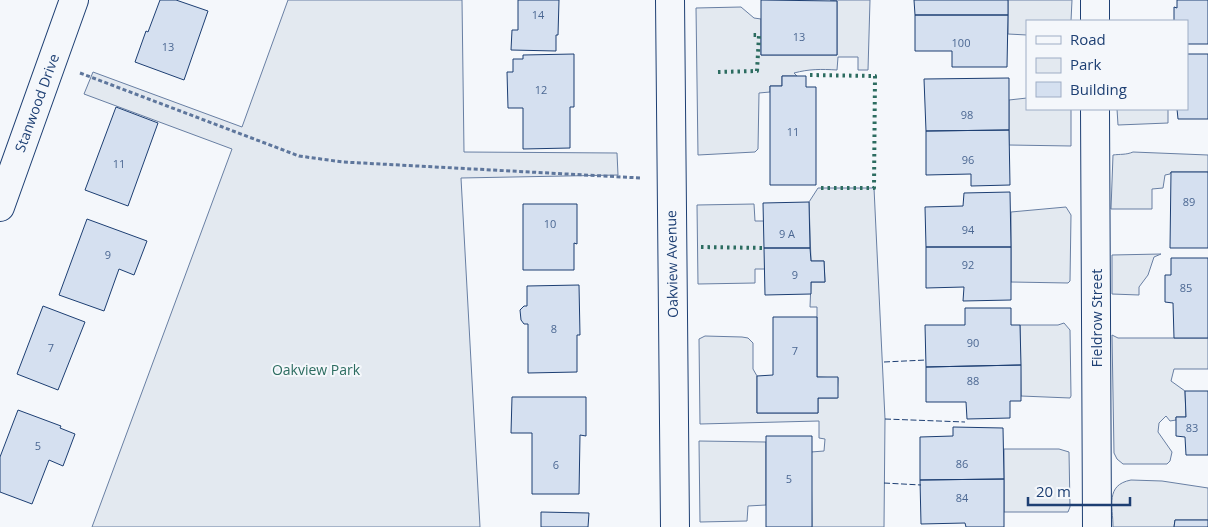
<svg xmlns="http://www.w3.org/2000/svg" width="1208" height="527" font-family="'Open Sans',sans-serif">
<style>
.green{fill:#e3e9f0;stroke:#687fa3}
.building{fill:#d5e0f0;stroke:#1d3f73}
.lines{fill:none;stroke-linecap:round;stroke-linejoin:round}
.minor-casing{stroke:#1d3f73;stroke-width:30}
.path{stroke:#5e769c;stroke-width:3;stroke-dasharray:4 2.5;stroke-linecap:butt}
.minor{stroke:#f4f7fb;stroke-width:28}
.hedge{stroke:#2c6c60;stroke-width:4;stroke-dasharray:2.5 4;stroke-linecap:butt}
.fence{stroke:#1d3f73;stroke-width:1;stroke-dasharray:6 2.5;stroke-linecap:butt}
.labels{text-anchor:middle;stroke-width:4;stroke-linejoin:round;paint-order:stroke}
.number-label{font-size:11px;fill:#4b6792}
.street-label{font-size:14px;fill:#1d3f73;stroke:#f4f7fb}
.park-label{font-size:14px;fill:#2c6c60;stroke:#f4f7fb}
</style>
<rect width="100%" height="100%" fill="#f4f7fb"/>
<path class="green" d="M288,0H462L464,152L617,153L618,175L461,178L480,527H92L232,149L84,94L93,72L242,127Z
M830,0H870L868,70H858V57H838L837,70C821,69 809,69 794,73L797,76H782V86H770V92L759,93L758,149L755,152L698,155L696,8L741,7L754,18L761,19V55H837V1Z
M1008,0H1072L1071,21H1027V35L1008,34Z
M1027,98V109H1071V146L1009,145V100Z
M1117,109H1168V123L1118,125Z
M1133,152L1208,155V172H1171L1170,174L1165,175L1163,188L1152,189V209H1111L1113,155C1120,154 1126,155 1133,152Z
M818,188H874L885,419L884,527H812L811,452L824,451L825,439L819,438V421L700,424L699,339L705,336L742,337L748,338L753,343V369L757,376V413H818V398H837L838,378L817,377V307H810L811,282H825L824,261H811L809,202Z
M754,204L755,221H765V269H755V283L698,284L697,205Z
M1066,207L1071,215L1070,281L1068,283L1011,282V212Z
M1161,254L1154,257L1148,275L1139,287V295L1112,294V255Z
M1064,323L1070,330L1071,396L1070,398L1021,396L1020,325H1058Z
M1112,335L1118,338H1208V369H1174L1171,381L1185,391L1186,417H1176V420L1170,421L1166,416L1159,423L1158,432L1172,452L1170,461L1167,464H1123L1117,459L1114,453Z
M699,441L766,442V505L748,506L747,521L700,522Z
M1004,449H1059L1069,452L1070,507L1068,512H1004Z
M1131,480L1162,481L1208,488V520H1175L1174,527H1113C1113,506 1105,485 1131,480Z"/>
<path class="building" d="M160,0H176L208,11L184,80L135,62L146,31L148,32Z
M518,0H559L558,35H556V51L511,50L512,30H518Z
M761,0L837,1V55H761Z
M914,0H1008V15H915Z
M1177,0H1208V44H1187V21H1174V7L1177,8Z
M915,15H1008L1007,67H952V51H915Z
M574,54V107H570V148L523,149V108H508L507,72H513V59H523V55Z
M1187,54H1208V119H1178L1177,109H1187Z
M782,76H806V87H816V185H770V86H782Z
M1009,78V130L926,131L924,79Z
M116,107L158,123L128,206L85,190Z
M1009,130L1010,185L971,186V174L926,175V131Z
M1171,172H1208V248H1170Z
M1010,192L1011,247H926L925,207L963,206L964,193Z
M809,202L810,248H764L763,203Z
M523,204H577V244L574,243V270H523Z
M87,219L147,241L134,275L119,269L104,311L59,295Z
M926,247H1011V300L963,301L964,287L926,288Z
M764,248H810L811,261H824L825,282H811V294L765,295Z
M1171,258H1208V338H1174L1173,303L1165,302V275H1171Z
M579,285L580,335H577V372L528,373V324H524L521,320L520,310L524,306H527V286Z
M43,306L85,322L58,390L17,374Z
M965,308H1011V325H1020L1021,365L926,367L925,325H965Z
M773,317H817V377H838V398H818V413H757V376L773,375Z
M1021,365V401H1010V418L967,419L966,402H926V367Z
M1185,391H1208V455H1186L1185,437L1176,436V417H1186Z
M512,397H586V436L580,435L579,494H532V433H511Z
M18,410L61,426L60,428L75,434L63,466L49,460L32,504L0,492V457Z
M953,427L1003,428L1004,479L920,480V437L953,436Z
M766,436H812V527H766Z
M1004,479V527H966L965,523L921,524L920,480Z
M541,512L589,513L588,527H541Z
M1175,520H1208V527H1174Z"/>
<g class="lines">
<defs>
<path id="minor" d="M670,0L675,527
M1095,0V21
M1095,109L1097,527
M0,207L74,0"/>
</defs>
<use href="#minor" class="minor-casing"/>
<path class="path" d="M80,73L299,156L343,162L641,178"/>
<use href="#minor" class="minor"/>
<path class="hedge" d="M718,72L757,71L759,35H752
M810,75L875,76L874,188H818
M701,247L764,248"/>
<path class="fence" d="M884,362L926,360
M885,419L965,422
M884,483L921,485"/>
</g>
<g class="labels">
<g class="number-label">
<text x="538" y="19">14</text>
<text x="799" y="41">13</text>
<text x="961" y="47">100</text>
<text x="168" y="51">13</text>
<text x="541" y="94">12</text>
<text x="967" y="119">98</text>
<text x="793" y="136">11</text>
<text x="968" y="164">96</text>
<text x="119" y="168">11</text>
<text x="1189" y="206">89</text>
<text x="550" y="228">10</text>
<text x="968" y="234">94</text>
<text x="787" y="238">9 A</text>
<text x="108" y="259">9</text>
<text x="968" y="269">92</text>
<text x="795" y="279">9</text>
<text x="1186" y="292">85</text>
<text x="554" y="333">8</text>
<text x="973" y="347">90</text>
<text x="51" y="352">7</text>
<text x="795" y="355">7</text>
<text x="973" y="385">88</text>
<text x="1192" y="432">83</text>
<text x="38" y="450">5</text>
<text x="962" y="468">86</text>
<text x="556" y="469">6</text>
<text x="789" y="483">5</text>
<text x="962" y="502">84</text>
</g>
<g class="street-label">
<text transform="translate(37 103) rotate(-70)" y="5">Stanwood Drive</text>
<text transform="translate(672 264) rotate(-91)" y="5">Oakview Avenue</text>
<text transform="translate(1097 318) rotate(-90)" y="5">Fieldrow Street</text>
</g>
<g class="park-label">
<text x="316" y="375">Oakview Park</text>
</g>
</g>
<rect x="1026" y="20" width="162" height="90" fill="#f4f7fb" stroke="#9eadc5"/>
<rect x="1036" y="36" width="25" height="8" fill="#f4f7fb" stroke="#9eadc5"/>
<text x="1070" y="45" font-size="15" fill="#1d3f73">Road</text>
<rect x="1036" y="58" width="25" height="15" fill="#e3e9f0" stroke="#9eadc5"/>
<text x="1070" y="70" font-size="15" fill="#1d3f73">Park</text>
<rect x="1036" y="82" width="25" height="15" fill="#d5e0f0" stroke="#9eadc5"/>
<text x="1070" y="95" font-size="15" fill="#1d3f73">Building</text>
<path d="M1028 497v8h102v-8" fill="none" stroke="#1d3f73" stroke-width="2.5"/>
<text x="1036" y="497" font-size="15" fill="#1d3f73" stroke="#f4f7fb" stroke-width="4" paint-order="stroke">20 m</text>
</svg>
